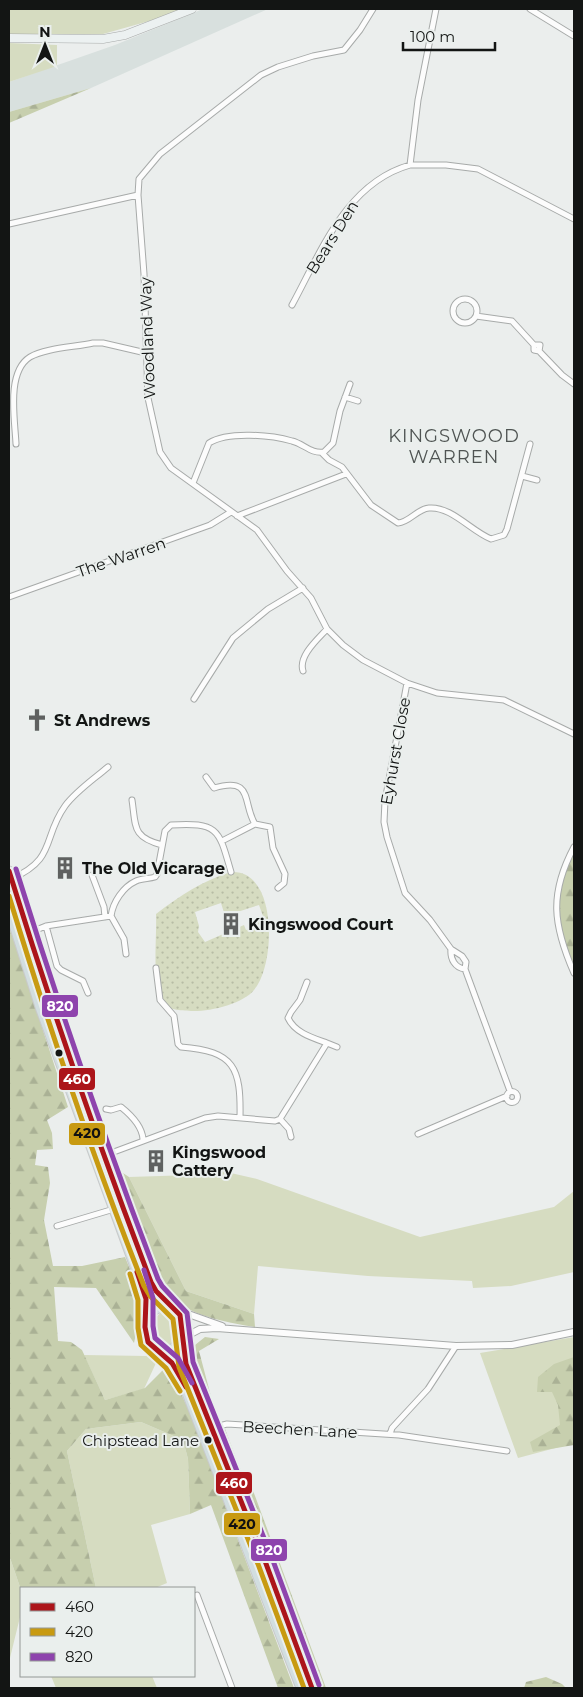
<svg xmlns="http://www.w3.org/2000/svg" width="583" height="1697" font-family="Montserrat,sans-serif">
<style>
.built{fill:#d8e0de}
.green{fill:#d6dcc1}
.forest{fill:url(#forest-firs)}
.garden{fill:url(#garden-dots);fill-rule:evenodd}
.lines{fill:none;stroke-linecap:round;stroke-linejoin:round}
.minor-casing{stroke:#a7aaa9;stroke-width:7}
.tertiary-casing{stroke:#a7aaa9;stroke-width:8}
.secondary-casing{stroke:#a7aaa9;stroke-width:9}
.trunk-casing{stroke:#c9caca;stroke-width:11}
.minor{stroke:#fcfcfc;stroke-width:5}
.tertiary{stroke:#fcfcfc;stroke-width:6}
.secondary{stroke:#ecf1f1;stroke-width:8}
.trunk{stroke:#d2dee0;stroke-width:9}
.bus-1-casing{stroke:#eaefed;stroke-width:9}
.bus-2-casing{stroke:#eaefed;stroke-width:9}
.bus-3-casing{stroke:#eaefed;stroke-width:9}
.bus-1{stroke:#ac151a;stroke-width:5}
.bus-2{stroke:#c89a11;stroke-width:5}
.bus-3{stroke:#8e44ad;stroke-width:5}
.bus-dot{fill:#131514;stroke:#eaefed;stroke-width:2}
.labels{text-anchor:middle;stroke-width:4;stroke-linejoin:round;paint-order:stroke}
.bus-label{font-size:15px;fill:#131514;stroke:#eaefed;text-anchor:end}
.street-label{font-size:16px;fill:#131514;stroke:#eaefed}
.poi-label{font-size:16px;font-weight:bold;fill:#131514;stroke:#eaefed;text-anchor:start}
.neighbourhood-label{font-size:18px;letter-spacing:1px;fill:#4f5352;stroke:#eaefed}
.line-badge{stroke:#eaefed;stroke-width:2}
.badge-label{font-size:14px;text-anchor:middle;font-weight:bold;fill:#fff}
.pale-badge-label{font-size:14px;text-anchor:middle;font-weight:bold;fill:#111}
</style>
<defs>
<pattern id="forest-firs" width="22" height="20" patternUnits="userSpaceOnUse" patternTransform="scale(1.25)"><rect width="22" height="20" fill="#c7cfae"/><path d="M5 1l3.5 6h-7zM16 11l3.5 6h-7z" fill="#aab195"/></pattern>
<pattern id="garden-dots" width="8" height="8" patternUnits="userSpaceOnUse" patternTransform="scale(1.25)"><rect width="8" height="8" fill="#d6dcc1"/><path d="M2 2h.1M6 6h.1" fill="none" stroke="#b7bca5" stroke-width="1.8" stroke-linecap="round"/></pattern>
</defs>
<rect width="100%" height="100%" fill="#ebeeed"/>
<path class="built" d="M203,9H268L91,88L9,112V82L115,45Z"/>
<path class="green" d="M9,9H192L103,34L9,35Z
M9,43L57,45V66L9,82Z
M222,1171L257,1179L420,1237L554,1207L574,1191V1272L511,1286L473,1288L472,1281L368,1276L258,1266L254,1314L186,1291L129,1177L192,1175Z
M165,1310C185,1312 181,1337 172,1347L159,1346C148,1335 151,1317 165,1310Z
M574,1337V1443L518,1458L480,1353Z
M84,1355L147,1356L156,1363L144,1389L105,1400Z
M141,1422L183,1440L188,1459L190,1514L151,1525L167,1583L155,1588H96L67,1451L86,1429Z
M9,1555L21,1590V1613L9,1662Z
M51,1676H152L157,1688H56Z"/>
<path class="forest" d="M91,88L9,123V112Z
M574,847V973L557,921L556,898Z
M9,926L68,1107L47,1120L52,1133L53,1149L37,1150L35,1165L48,1167L50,1183L44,1220L53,1266H82L125,1257L143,1301L134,1343L96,1288L54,1287L58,1341L71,1342L82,1350L105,1400L145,1388L168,1365L190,1413L294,1688H278L211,1505L190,1514L188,1459L183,1440L141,1422L86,1429L67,1451L96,1588L21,1590L9,1555Z
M111,1165L129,1177L186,1291L254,1314L255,1327C230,1323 197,1317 177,1302C170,1297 164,1288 159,1281Z
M205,1337L219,1339L199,1351L213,1404L203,1387L190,1349Z
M574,1357V1445L533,1452L530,1442L560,1425L558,1405L552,1392H537L538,1377L554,1364Z
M222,1429H225L243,1476L248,1477L326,1688H317Z
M546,1677L562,1684L566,1688H524L526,1682Z"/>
<path class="garden" d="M231,872C278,869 276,965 254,990C243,1004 209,1012 191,1011C181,1010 166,1011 161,1000C152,983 157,935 156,914C181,895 202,881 231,872ZM221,903L225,916L259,905L264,919L256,922L257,926L246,930L244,925L205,942L198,932L199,926L195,912Z"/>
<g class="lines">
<defs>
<path id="minor" d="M373,9L360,30L344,50L313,56L278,67L261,75L160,154L139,179L138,195L144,274L148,398L160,452L171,468L257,530L287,571L311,598L327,629L343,645L363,660L407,683L437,693L504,700L574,734
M436,9L418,100L410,165H446L478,169L574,219
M530,9L574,36
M9,224L138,195
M453 311a12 12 0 1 1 24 0a12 12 0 1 1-24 0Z
M292,305C321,252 346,183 410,165
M476,316L512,321L534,345H540L539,351L534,350V345
M539,351L562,375L574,384
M345,397L358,401
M16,444C15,420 6,372 30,357C45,348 76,347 93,343H103L146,353
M322,453L329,460L342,467L371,505L398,523C410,522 417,509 429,508C451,506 471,531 491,539L504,535L507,529L530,444
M522,476L537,480
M193,483L209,443C228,431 271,435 292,441C304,444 311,454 324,452L333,443L340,411L350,384
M237,516L346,474
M9,597L210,525L231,512
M303,671C298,656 318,639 327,629
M407,683L385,801L384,822L387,837L405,893L430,920L451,949L462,956L466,962L465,969C455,968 450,959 451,949
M194,699L233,638L268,609L303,588
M206,777L214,788C254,776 242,803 255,824
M132,800C136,827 132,837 162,845
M222,841L255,824L270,827L273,848L285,874L284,883L278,888
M574,847C549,894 553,925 574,973
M92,875L104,907L105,917
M11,879C57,859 42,838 65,806C76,791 94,779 108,767
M111,916L124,939L126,954
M46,926L57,966L61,970L83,981L88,993
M30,937L36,930L46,926L111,916C113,902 123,887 136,881C142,878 149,879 155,877L157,874L165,831L171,825C219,822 219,830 231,872
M156,968L160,1000L174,1016L178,1044L181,1047C235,1051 241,1068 240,1118
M465,969L510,1091
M327,1043L337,1047
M506.5 1097a5.5 5.5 0 1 1 11 0a5.5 5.5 0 1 1-11 0Z
M106,1109L111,1110L121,1107C131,1115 142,1126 143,1139
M280,1119L289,1129L291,1137
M418,1134L507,1096
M103,1156L205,1118L218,1116L275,1121L280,1119L327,1043C313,1038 295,1033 288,1018L291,1012L300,1000L307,982
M57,1226L114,1209
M211,1428L227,1424L399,1435L507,1451
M390,1434L392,1428L428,1389L456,1346
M197,1595L232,1688"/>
<path id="tertiary" d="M177,1310L222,1326
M183,1338L200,1329L217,1328L456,1346L512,1345L574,1332"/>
<path id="secondary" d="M9,38L103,39L125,35L192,9"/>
<path id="trunk" d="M9,871C43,979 77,1086 116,1191C131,1231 142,1275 171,1307
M9,909L40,1007L143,1289L146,1319
M182,1341L186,1364L265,1561L312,1688
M154,1350L170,1351L182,1341C197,1290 127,1302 148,1342C152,1352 164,1355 171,1362C175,1366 177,1371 180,1375L301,1688"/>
</defs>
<use href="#minor" class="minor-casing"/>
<use href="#tertiary" class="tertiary-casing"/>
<use href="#secondary" class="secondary-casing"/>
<use href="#trunk" class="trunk-casing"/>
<use href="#minor" class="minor"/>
<use href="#tertiary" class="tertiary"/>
<use href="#secondary" class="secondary"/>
<use href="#trunk" class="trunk"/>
<defs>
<path id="bus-1" d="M9,871C52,1010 99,1146 151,1282L156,1291L180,1315L186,1364L265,1561L312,1688
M137,1272L146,1299L145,1327L148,1342L172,1363L186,1387"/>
<path id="bus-2" d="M9,896C49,1027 93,1158 144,1286L150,1296L173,1319L179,1367L258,1564L304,1688
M130,1274L138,1300V1328L141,1345L166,1368L180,1391"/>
<path id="bus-3" d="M16,869C59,1007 106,1143 158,1279L162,1286L187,1313L193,1362L272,1558L319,1685
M144,1270L153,1298V1326L155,1338L178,1358L192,1383"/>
</defs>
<use href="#bus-1" class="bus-1-casing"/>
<use href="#bus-2" class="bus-2-casing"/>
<use href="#bus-3" class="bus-3-casing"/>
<use href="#bus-1" class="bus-1"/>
<use href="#bus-2" class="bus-2"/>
<use href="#bus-3" class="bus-3"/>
</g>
<defs>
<symbol id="church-bare" viewBox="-9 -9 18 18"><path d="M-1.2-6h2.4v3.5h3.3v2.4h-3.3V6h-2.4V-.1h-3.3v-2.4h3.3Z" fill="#5f6160" stroke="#eaefed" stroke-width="2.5" paint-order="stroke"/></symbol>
<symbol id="building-bare" viewBox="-9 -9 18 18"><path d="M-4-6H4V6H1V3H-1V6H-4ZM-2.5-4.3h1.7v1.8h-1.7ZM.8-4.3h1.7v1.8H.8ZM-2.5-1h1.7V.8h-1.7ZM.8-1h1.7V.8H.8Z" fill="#5f6160" stroke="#eaefed" stroke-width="2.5" paint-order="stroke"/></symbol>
</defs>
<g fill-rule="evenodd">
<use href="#church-bare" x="21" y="704" width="32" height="32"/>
<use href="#building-bare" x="49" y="852" width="32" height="32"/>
<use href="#building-bare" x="215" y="908" width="32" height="32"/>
<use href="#building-bare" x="140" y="1145" width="32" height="32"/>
</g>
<g class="bus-dot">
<circle cx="59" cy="1053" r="4.5"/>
<circle cx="208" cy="1440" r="4.5"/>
</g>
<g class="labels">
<g class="bus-label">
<text x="199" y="1446">Chipstead Lane</text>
</g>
<g class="street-label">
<text transform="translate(332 237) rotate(-58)" y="6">Bears Den</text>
<text transform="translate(147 338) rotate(-92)" y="6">Woodland Way</text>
<text transform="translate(121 557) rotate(-19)" y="6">The Warren</text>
<text transform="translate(395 751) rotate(-80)" y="6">Eyhurst Close</text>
<text transform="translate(300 1429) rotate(3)" y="6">Beechen Lane</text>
</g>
<g class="poi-label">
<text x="54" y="726">St Andrews</text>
<text x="82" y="874">The Old Vicarage</text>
<text x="248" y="930">Kingswood Court</text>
<text x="172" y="1158">Kingswood<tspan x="172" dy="18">Cattery</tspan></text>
</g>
<g class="neighbourhood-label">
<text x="454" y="442">KINGSWOOD<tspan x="454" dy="21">WARREN</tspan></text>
</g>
</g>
<g class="line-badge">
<rect x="41" y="994" width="38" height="24" rx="5" fill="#8e44ad"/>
<rect x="58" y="1067" width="38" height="24" rx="5" fill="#ac151a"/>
<rect x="68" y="1122" width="38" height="24" rx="5" fill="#c89a11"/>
<rect x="215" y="1471" width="38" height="24" rx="5" fill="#ac151a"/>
<rect x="223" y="1512" width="38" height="24" rx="5" fill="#c89a11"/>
<rect x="250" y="1538" width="38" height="24" rx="5" fill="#8e44ad"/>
</g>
<g class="badge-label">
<text x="60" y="1011">820</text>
<text x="77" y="1084">460</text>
<text x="234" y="1488">460</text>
<text x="269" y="1555">820</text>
</g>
<g class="pale-badge-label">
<text x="87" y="1138">420</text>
<text x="242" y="1529">420</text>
</g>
<rect width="583" height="1697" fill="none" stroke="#131514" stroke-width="20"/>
<rect x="20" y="1587" width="175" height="90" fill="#eaefed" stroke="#949896"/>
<rect x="30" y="1603" width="25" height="8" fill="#ac151a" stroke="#949896"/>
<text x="65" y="1612" font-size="15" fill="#131514">460</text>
<rect x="30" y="1628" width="25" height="8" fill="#c89a11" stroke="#949896"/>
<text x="65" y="1637" font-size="15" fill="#131514">420</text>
<rect x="30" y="1653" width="25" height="8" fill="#8e44ad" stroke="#949896"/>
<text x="65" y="1662" font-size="15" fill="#131514">820</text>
<g transform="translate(45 45)" stroke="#eaefed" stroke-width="4" paint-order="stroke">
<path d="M0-4L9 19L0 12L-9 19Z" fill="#131514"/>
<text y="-8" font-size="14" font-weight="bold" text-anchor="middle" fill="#131514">N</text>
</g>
<path d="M403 42v8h92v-8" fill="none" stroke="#131514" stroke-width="2.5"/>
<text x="410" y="42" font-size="15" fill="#131514" stroke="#eaefed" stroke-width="4" paint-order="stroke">100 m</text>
</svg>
